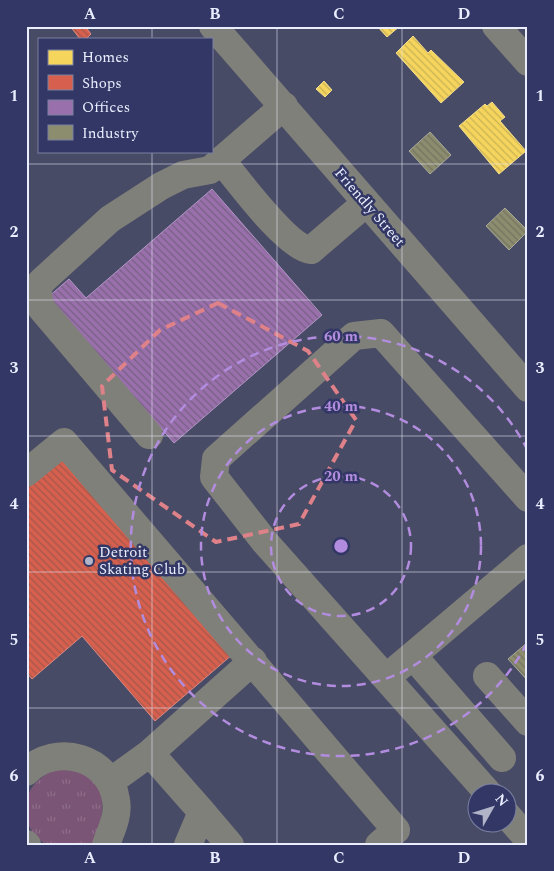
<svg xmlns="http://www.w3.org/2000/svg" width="554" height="871" font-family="Spectral,serif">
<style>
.grass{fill:url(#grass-tufts)}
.homes{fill:url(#homes-back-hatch);stroke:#f2dc8d}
.shops{fill:url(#shops-back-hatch);stroke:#dc8a82}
.offices{fill:url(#offices-back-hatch);stroke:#b196c4}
.industry{fill:url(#industry-back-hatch);stroke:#a8a999}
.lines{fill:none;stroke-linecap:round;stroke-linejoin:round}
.minor{stroke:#80807a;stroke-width:28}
.marked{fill:none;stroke:#df8188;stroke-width:4;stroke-dasharray:10 6;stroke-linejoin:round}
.grid{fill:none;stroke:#e9edfe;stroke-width:1;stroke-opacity:0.55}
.ring{fill:none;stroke:#b28cde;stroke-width:2.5;stroke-dasharray:9 6}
.poi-dot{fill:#b1b4c8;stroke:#323765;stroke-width:2}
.labels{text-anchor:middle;stroke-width:5;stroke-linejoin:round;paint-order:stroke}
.street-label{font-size:15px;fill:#e9edfe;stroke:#323765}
.poi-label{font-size:15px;fill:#e9edfe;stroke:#323765;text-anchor:start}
.centre{fill:#b28cde;stroke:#323765;stroke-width:2.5}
.ring-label{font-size:15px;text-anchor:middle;font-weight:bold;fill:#b28cde;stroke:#323765;stroke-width:5;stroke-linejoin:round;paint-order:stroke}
.neatline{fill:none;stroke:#e9edfe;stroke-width:2}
.grid-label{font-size:16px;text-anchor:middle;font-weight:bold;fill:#e9edfe}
</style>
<defs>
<pattern id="grass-tufts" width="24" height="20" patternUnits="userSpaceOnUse" patternTransform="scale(1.25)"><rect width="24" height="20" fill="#7b5575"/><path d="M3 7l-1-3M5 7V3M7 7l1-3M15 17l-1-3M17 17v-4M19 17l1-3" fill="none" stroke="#8e6e8a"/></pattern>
<pattern id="homes-back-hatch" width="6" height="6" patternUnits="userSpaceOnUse" patternTransform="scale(1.25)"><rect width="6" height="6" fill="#f6d55c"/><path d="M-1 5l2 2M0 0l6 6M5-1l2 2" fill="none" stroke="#cab258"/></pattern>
<pattern id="shops-back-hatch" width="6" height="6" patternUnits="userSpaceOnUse" patternTransform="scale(1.25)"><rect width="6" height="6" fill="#d6604d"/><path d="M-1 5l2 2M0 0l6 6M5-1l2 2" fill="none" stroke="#a4574d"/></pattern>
<pattern id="offices-back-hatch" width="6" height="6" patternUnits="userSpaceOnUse" patternTransform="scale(1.25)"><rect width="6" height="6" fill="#9970ab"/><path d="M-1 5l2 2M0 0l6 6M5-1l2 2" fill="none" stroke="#786085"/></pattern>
<pattern id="industry-back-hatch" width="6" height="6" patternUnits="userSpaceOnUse" patternTransform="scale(1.25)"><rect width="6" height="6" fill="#8c8c6e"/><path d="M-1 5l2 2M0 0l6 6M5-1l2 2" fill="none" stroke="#747462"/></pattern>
</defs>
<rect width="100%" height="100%" fill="#484b65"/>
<path class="grass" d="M58,769C65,770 74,770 81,772C113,787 102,820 93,845H47C13,823 20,782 58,769Z"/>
<path class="homes" d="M377,26H400L387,37Z
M413,36L428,53L431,50L464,82L441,103L396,53Z
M324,81L332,90L325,97L316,89Z
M492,102L505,117L500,121L526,151L499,174L459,126L485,104L487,106Z"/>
<path class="shops" d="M70,26H85L91,34L86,39H80Z
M61,455L233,654L155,721L82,636L32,679L26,672V485Z"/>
<path class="offices" d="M212,189L322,315L174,443L47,298L69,279L86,298Z"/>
<path class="industry" d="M430,132L451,155L430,174L409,151Z
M505,208L528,231L509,250L486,226Z
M528,642V681L508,659Z"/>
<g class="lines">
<path class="minor" d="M213,26L528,388
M496,26L528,62
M221,160C238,180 287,248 311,250L366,203
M149,435L41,308L37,291L41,282L110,219L161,186L183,175L210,170L284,106
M26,473L64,442L396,830L379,845
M413,656L502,758
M487,676L528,722
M386,678L528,558
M26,772C56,742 110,757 116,800C119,816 111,830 106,845
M110,782L150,753
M489,794L265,542L214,477L216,459L354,336L381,333L528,498
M202,812L230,845
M506,814L528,839
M26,844L27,845
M188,845L202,812L150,753L253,661"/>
</g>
<path class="marked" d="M218,303L308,351L356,420L299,524L216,542L112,470L102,386L160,330Z"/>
<path class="grid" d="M152,26V39M277,26V845M402,26V845M152,151V845M26,164H528M26,300H528M26,436H528M26,572H528M26,708H528"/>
<g class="ring">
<circle cx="341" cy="546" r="70"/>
<circle cx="341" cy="546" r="140"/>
<path d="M527 643A210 210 0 1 1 527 449"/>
</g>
<circle class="poi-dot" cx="89" cy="561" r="5"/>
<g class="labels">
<g class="street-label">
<text transform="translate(370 207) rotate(49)" y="5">Friendly Street</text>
</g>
<g class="poi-label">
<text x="99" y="557">Detroit<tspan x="99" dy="17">Skating Club</tspan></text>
</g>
</g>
<circle cx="341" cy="546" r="8" class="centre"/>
<g class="ring-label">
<text x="341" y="341">60 m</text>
<text x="341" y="411">40 m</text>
<text x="341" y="481">20 m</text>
</g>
<rect width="554" height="871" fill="none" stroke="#323765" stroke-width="55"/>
<rect x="38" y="38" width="175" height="115" fill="#323765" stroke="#7b80a2"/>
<rect x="48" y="50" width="25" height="15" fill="#f6d55c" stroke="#7b80a2"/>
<text x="82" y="62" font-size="15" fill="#e9edfe">Homes</text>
<rect x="48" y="75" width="25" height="15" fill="#d6604d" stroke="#7b80a2"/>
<text x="82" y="88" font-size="15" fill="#e9edfe">Shops</text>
<rect x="48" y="100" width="25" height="15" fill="#9970ab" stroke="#7b80a2"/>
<text x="82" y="112" font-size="15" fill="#e9edfe">Offices</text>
<rect x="48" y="125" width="25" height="15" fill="#8c8c6e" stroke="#7b80a2"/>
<text x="82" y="138" font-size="15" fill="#e9edfe">Industry</text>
<g transform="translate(492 808) rotate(51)"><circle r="24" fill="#323765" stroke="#7b80a2"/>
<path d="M0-4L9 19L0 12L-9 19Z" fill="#b1b4c8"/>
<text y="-8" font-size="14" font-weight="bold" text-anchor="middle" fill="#e9edfe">N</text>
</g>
<rect x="28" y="28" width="498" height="816" class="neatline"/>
<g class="grid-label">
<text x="90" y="19">A</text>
<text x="215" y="19">B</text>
<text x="339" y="19">C</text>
<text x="464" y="19">D</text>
<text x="14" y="101">1</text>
<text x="540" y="101">1</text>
<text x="14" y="237">2</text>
<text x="540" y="237">2</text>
<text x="14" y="373">3</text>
<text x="540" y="373">3</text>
<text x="14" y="509">4</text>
<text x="540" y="509">4</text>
<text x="14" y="645">5</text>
<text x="540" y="645">5</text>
<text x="14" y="781">6</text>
<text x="540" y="781">6</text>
<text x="90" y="863">A</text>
<text x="215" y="863">B</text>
<text x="339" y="863">C</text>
<text x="464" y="863">D</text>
</g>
</svg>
